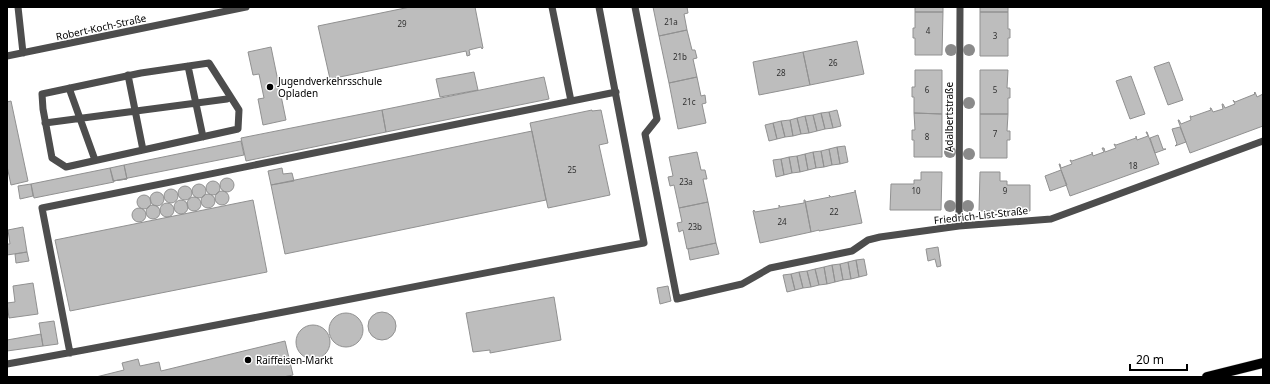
<svg xmlns="http://www.w3.org/2000/svg" width="1270" height="384" font-family="'Noto Sans',sans-serif">
<style>
.building{fill:#bdbdbd;stroke:#919191}
.lines{fill:none;stroke-linecap:round;stroke-linejoin:round}
.major-casing{stroke:#dbdbdb;stroke-width:11}
.minor{stroke:#4d4d4d;stroke-width:7}
.major{stroke:#000;stroke-width:10}
.tree{fill:#8a8a8a}
.poi-dot{fill:#000;stroke:#fff;stroke-width:1.5}
.labels{text-anchor:middle;stroke-width:3;stroke-linejoin:round;paint-order:stroke}
.number-label{font-size:8px;fill:#2f2f2f}
.street-label{font-size:10px;fill:#000;stroke:#fff}
.poi-label{font-size:10px;fill:#000;stroke:#fff;text-anchor:start}
</style>
<rect width="100%" height="100%" fill="#fff"/>
<path class="building" d="M410,7H475L483,48L482,49L481,47L469,50L470,55L467,56L466,51L330,79L318,26Z
M653,7H687L688,13L684,14L687,30L659,36Z
M915,7H943V12H915Z
M980,7H1008V12H980Z
M915,12H943L942,55H915V38H913V28H915Z
M980,12H1008V29H1010V38H1008V56H980Z
M687,30L692,50H695L697,58L693,59L697,77L669,83L659,36Z
M857,41L864,74L810,85L803,52Z
M271,47L286,120L263,125L258,99L264,98L259,74L253,75L248,52Z
M803,52L810,85L759,95L753,62Z
M1169,62L1183,100L1168,105L1154,67Z
M915,70H942V114L914,113V97H912V87H915Z
M980,70H1008L1007,88H1010V98H1008V114H980Z
M474,72L478,90L440,97L436,79Z
M1131,76L1145,114L1130,119L1116,81Z
M544,77L549,99L386,132L382,110Z
M697,77L701,96L705,95L706,103L702,104L706,123L678,129L669,83Z
M1255,92L1257,97L1263,94V126L1190,153L1178,120H1179L1181,124L1191,120L1190,116H1191V117L1211,110L1210,108H1211L1213,112L1223,109L1222,104H1223L1225,108L1235,104L1233,100L1235,102L1255,94L1254,93Z
M11,101L28,181L11,185L7,166V102Z
M382,110L386,132L246,161L241,138Z
M592,110V111L601,110L608,143L599,145L610,195L548,208L530,123Z
M837,110L841,126L833,128L829,112Z
M829,112L833,128L825,129L821,113Z
M821,113L825,129L817,131L813,115Z
M914,113L942,114V157H914V140H912V130H915Z
M980,114H1008L1007,131H1010V140H1007V158H980Z
M813,115L817,131L809,133L805,116Z
M805,116L809,133L801,134L797,118Z
M797,118L801,134L793,136L790,120Z
M790,120L793,136L785,137L781,121Z
M781,121L785,137L777,139L773,123Z
M773,123L777,139L769,141L765,125Z
M1180,127L1186,142L1175,146L1177,144L1172,129Z
M532,131L546,200L285,254L271,185Z
M1146,132H1147L1159,164L1070,196L1059,164H1060L1061,168L1072,164L1070,160L1072,161L1092,154V152L1093,156L1104,152L1102,148H1104L1105,152L1116,148L1114,144L1116,145L1136,138V136L1137,140L1148,136Z
M1158,135L1163,149H1166L1155,153L1150,138Z
M241,141L244,155L113,181L127,179L124,165Z
M845,146L848,162L840,164L837,147Z
M837,147L840,164L832,165L829,149Z
M829,149L832,165L824,167L821,151Z
M821,151L824,167L816,168L813,152Z
M697,152L701,170H705L707,179H703L708,202L679,208L674,185L670,186L668,177L673,176L669,157Z
M813,152L816,168L808,170L805,154Z
M805,154L808,170L800,172L797,156Z
M797,156L800,172L792,173L789,157Z
M789,157L792,173L784,175L781,159Z
M781,159L784,175L776,177L773,160Z
M124,165L127,179L113,181L110,168Z
M110,168L114,182L34,198L31,184Z
M282,168L283,174L292,173L294,181L271,185L268,171Z
M1061,170L1067,185L1050,191L1045,176Z
M921,172H942L941,210H890L891,184H914V180H921Z
M980,172H1000V181H1007V185H1030V211H979Z
M220 185a7 7 0 1 1 14 0a7 7 0 1 1-14 0Z
M206 188a7 7 0 1 1 14 0a7 7 0 1 1-14 0Z
M31,184L33,196L20,199L18,186Z
M192 191a7 7 0 1 1 14 0a7 7 0 1 1-14 0Z
M178 193a7 7 0 1 1 14 0a7 7 0 1 1-14 0Z
M164 196a7 7 0 1 1 14 0a7 7 0 1 1-14 0Z
M855,190L862,223L819,231V230L811,232L805,202L830,197L829,195L831,197L855,192Z
M215 198a7 7 0 1 1 14 0a7 7 0 1 1-14 0Z
M150 199a7 7 0 1 1 14 0a7 7 0 1 1-14 0Z
M201 201a7 7 0 1 1 14 0a7 7 0 1 1-14 0Z
M137 202a7 7 0 1 1 14 0a7 7 0 1 1-14 0Z
M187 204a7 7 0 1 1 14 0a7 7 0 1 1-14 0Z
M253,200L267,272L70,311L55,240Z
M804,200H805L811,232L760,243L753,211L754,210L755,212L779,208V205L780,207L804,203Z
M174 207a7 7 0 1 1 14 0a7 7 0 1 1-14 0Z
M708,202L716,243L687,249L683,230L679,232L677,223L682,222L679,208Z
M160 210a7 7 0 1 1 14 0a7 7 0 1 1-14 0Z
M146 212a7 7 0 1 1 14 0a7 7 0 1 1-14 0Z
M132 215a7 7 0 1 1 14 0a7 7 0 1 1-14 0Z
M23,227L27,252L7,255V244H10L8,230Z
M716,243L719,254L690,260L688,249Z
M938,247L941,266L937,267L935,259L928,261L926,249Z
M27,252L29,261L16,263L15,254Z
M864,259L867,275L859,277L856,260Z
M856,260L859,277L851,279L848,262Z
M848,262L851,279L843,280L840,264Z
M840,264L843,280L835,282L832,265Z
M832,265L835,282L827,284L824,267Z
M824,267L827,284L819,285L815,269Z
M815,269L819,285L811,287L807,271Z
M807,271L811,287L803,288L799,272Z
M799,272L803,288L795,290L791,274Z
M791,274L795,290L787,292L783,275Z
M33,283L38,314L9,318L7,303L15,302L13,286Z
M668,286L671,301L660,304L657,288Z
M554,297L561,340L490,353V350L473,352L466,313Z
M368 326a14 14 0 1 1 28 0a14 14 0 1 1-28 0Z
M329 330a17 17 0 1 1 34 0a17 17 0 1 1-34 0Z
M54,321L58,344L43,346L39,323Z
M296 342a17 17 0 1 1 34 0a17 17 0 1 1-34 0Z
M41,334L43,346L7,351V340Z
M285,341L293,375L283,377H96L124,370L122,363L138,359L140,366L159,362L161,371Z"/>
<g class="lines">
<defs>
<path id="major" d="M1207,377L1263,363"/>
</defs>
<use href="#major" class="major-casing"/>
<path class="minor" d="M18,7L23,53
M552,7L571,101
M635,7L657,119L645,134L677,299L742,284L770,268L852,251L868,240L880,237L959,226L1051,219L1263,141
M7,56L246,7
M209,63L239,110L238,129L66,167L52,158L43,109L42,94L141,73Z
M188,66L203,137
M128,75L143,150
M69,88L95,160
M45,123L227,99L230,97
M959,226L960,7
M70,353L42,208L616,92
M7,364C220,326 432,282 644,243L599,7"/>
<use href="#major" class="major"/>
</g>
<g class="tree">
<circle cx="951" cy="50" r="6"/>
<circle cx="969" cy="50" r="6"/>
<circle cx="969" cy="103" r="6"/>
<circle cx="950" cy="152" r="6"/>
<circle cx="969" cy="154" r="6"/>
<circle cx="950" cy="206" r="6"/>
<circle cx="968" cy="206" r="6"/>
</g>
<g class="poi-dot">
<circle cx="270" cy="87" r="4"/>
<circle cx="248" cy="360" r="4"/>
</g>
<g class="labels">
<g class="number-label">
<text x="671" y="25">21a</text>
<text x="402" y="27">29</text>
<text x="928" y="34">4</text>
<text x="995" y="39">3</text>
<text x="680" y="60">21b</text>
<text x="833" y="66">26</text>
<text x="781" y="76">28</text>
<text x="927" y="93">6</text>
<text x="995" y="93">5</text>
<text x="689" y="105">21c</text>
<text x="995" y="137">7</text>
<text x="927" y="140">8</text>
<text x="1133" y="169">18</text>
<text x="572" y="173">25</text>
<text x="686" y="185">23a</text>
<text x="916" y="194">10</text>
<text x="1005" y="194">9</text>
<text x="834" y="215">22</text>
<text x="782" y="225">24</text>
<text x="695" y="230">23b</text>
</g>
<g class="street-label">
<text transform="translate(101 27) rotate(-12)" y="4">Robert-Koch-Straße</text>
<text transform="translate(949 117) rotate(-90)" y="4">Adalbertstraße</text>
<text transform="translate(981 215) rotate(-6)" y="4">Friedrich-List-Straße</text>
</g>
<g class="poi-label">
<text x="278" y="85">Jugendverkehrsschule<tspan x="278" dy="12">Opladen</tspan></text>
<text x="256" y="364">Raiffeisen-Markt</text>
</g>
</g>
<rect width="1270" height="384" fill="none" stroke="#000000" stroke-width="16"/>
<path d="M1130 364v6h57v-6" fill="none" stroke="#000000" stroke-width="2"/>
<text x="1136" y="364" font-size="12" fill="#000000" stroke="#ffffff" stroke-width="3" paint-order="stroke">20 m</text>
</svg>
